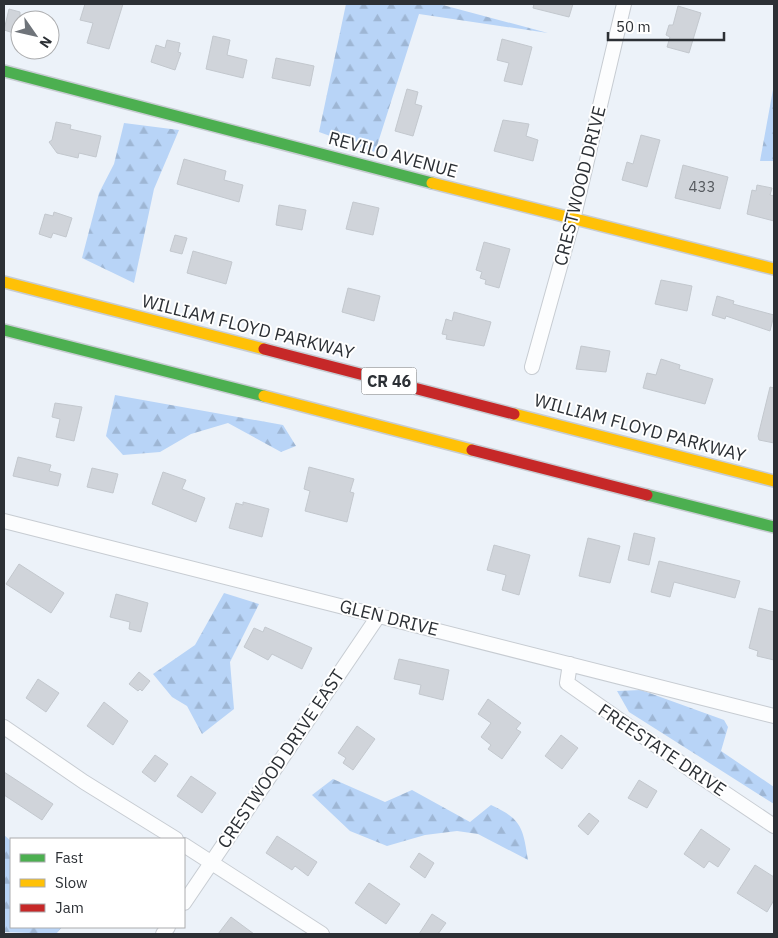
<svg xmlns="http://www.w3.org/2000/svg" width="778" height="938" font-family="'IBM Plex Sans',sans-serif">
<style>
.forest{fill:url(#forest-firs)}
.building{fill:#d0d4da;stroke:#c3c8ce}
.lines{fill:none;stroke-linecap:round;stroke-linejoin:round}
.street-casing{stroke:#c7ccd2;stroke-width:16}
.fast-casing{stroke:#c7ccd2;stroke-width:14}
.slow-casing{stroke:#c7ccd2;stroke-width:14}
.jam-casing{stroke:#c7ccd2;stroke-width:14}
.street{stroke:#fcfdfe;stroke-width:14}
.fast{stroke:#4caf50;stroke-width:11}
.slow{stroke:#ffc107;stroke-width:11}
.jam{stroke:#c62828;stroke-width:11}
.labels{text-anchor:middle;stroke-width:4;stroke-linejoin:round;paint-order:stroke}
.number-label{font-size:15px;fill:#55595e}
.shield{fill:#fff;stroke:#6b6e72;stroke-width:1}
.shield-label{font-size:16px;font-weight:bold;fill:#2c3035}
.street-label{font-size:18px;fill:#2c3035;stroke:#fff}
</style>
<defs>
<pattern id="forest-firs" width="22" height="20" patternUnits="userSpaceOnUse" patternTransform="scale(1.25)"><rect width="22" height="20" fill="#b8d4f7"/><path d="M5 1l3.5 6h-7zM16 11l3.5 6h-7z" fill="#9eb6d4"/></pattern>
</defs>
<rect width="100%" height="100%" fill="#ecf2f9"/>
<path class="forest" d="M346,4H439L548,33L419,14L375,152L319,132Z
M774,84V161H760Z
M124,123L179,130L154,189L134,283L82,258L99,193L114,164Z
M115,395L283,425L296,446L281,452L228,423L191,434L160,452L123,455L106,436Z
M224,593L259,604L230,662L234,709L202,734L187,706L172,697L153,674L195,645Z
M641,690L724,720L728,727L721,751L774,787V804L629,712L617,691Z
M333,779L385,802L412,790L470,822L491,805C522,819 523,828 528,860L478,834L457,831L425,835L387,846L350,831L312,795Z
M4,835L11,841V927H62L56,934L4,932Z"/>
<path class="building" d="M85,4H123L109,49L87,43L93,23L80,20Z
M534,4H573L569,17L533,8Z
M678,6L701,13L689,53L667,47L670,37L666,35L669,25H673Z
M9,9L20,12V35L4,30Z
M213,36L230,40L227,55L247,60L243,78L206,69Z
M502,39L532,47L522,85L504,81L509,63L497,60Z
M167,40L180,43L178,52L181,53L175,70L151,62L156,45L165,48Z
M276,58L314,66L310,86L272,78Z
M407,89L418,92L415,104L422,106L413,136L395,131Z
M503,120L529,124L526,136L538,140L533,161L494,151Z
M56,122L71,125L70,129L101,136L96,157L79,153L78,158L57,153L49,142L52,140Z
M641,135L660,140L647,187L622,180L627,162L633,164Z
M184,159L226,171L224,180L243,185L239,202L177,184Z
M683,165L728,177L720,209L675,198Z
M757,185L772,188L770,195L774,196V221L747,214L752,190L756,191Z
M353,202L379,208L373,235L346,229Z
M279,205L306,210L302,230L276,225Z
M54,212L72,218L66,237L53,233L51,238L39,234L45,214L53,216Z
M175,235L187,238L182,254L170,251Z
M484,242L510,249L499,288L485,284L486,280L480,278L482,272L476,270Z
M193,251L232,262L226,284L187,273Z
M661,280L692,286L687,311L655,304Z
M348,288L380,296L374,321L342,312Z
M717,296L734,301L733,304L774,315L770,331L726,316L725,319L712,315Z
M454,312L491,322L484,346L446,339L447,335L442,334L446,319L452,321Z
M581,346L610,351L606,372L576,369Z
M661,359L680,365L679,369L713,379L705,404L643,388L647,373L656,375Z
M770,387L774,388V443L759,440L758,436Z
M55,403L82,407L74,441L56,437L60,419L52,417Z
M18,457L51,465L49,471L61,474L58,486L13,476Z
M309,467L354,479L350,492L354,493L347,522L305,511L310,491L304,489Z
M92,468L118,474L113,493L87,487Z
M163,472L186,480L182,489L205,498L196,522L152,504Z
M243,502L269,509L262,537L229,528L236,503L243,505Z
M634,533L655,538L649,565L628,560Z
M588,538L620,546L610,583L579,576Z
M494,545L530,555L519,595L502,590L506,575L487,570Z
M659,561L740,581L735,598L674,582L670,597L651,592Z
M19,564L64,593L51,613L6,584Z
M116,594L148,603L141,632L129,629L130,622L110,617Z
M759,608L774,612V660L757,656L758,651L749,648Z
M265,627L312,648L302,669L272,654L268,660L244,647L254,628L263,632Z
M399,659L449,670L443,700L419,694L421,685L394,679Z
M139,672L150,681L142,691L140,689L138,691L129,684Z
M38,679L59,693L46,712L26,698Z
M488,699L521,723L516,729L521,732L502,759L488,749L491,745L481,737L491,723L478,714Z
M104,702L128,721L113,745L87,726Z
M357,726L375,739L353,770L343,763L346,758L338,753Z
M561,735L578,748L562,769L545,756Z
M155,755L168,764L155,782L142,772Z
M4,772L53,804L42,820L4,795Z
M191,776L216,793L202,813L177,796Z
M639,780L657,791L647,808L628,798Z
M589,813L599,821L588,835L578,826Z
M701,829L730,849L718,867L709,861L704,868L684,854Z
M277,836L317,862L308,876L295,866L292,870L266,853Z
M419,853L434,863L425,878L410,867Z
M755,865L774,877V900L767,912L737,893Z
M369,883L400,904L386,924L355,903Z
M432,914L446,923L438,934H419Z
M231,917L254,934H218Z"/>
<g class="lines">
<defs>
<path id="street" d="M532,367L573,220L624,4
M4,521L774,716
M570,664L567,683L698,775L774,826
M4,727L84,782L176,839
M184,845L322,934
M184,903L379,615
M163,934L168,927"/>
<path id="fast" d="M4,71L432,183
M4,330L264,396
M647,495L774,527"/>
<path id="slow" d="M432,183L774,269
M4,282L264,349
M264,396L472,450
M514,414L774,481"/>
<path id="jam" d="M264,349L514,414
M472,450L647,495"/>
</defs>
<use href="#street" class="street-casing"/>
<use href="#fast" class="fast-casing"/>
<use href="#slow" class="slow-casing"/>
<use href="#jam" class="jam-casing"/>
<use href="#street" class="street"/>
<use href="#fast" class="fast"/>
<use href="#slow" class="slow"/>
<use href="#jam" class="jam"/>
</g>
<g class="labels">
<g class="number-label">
<text x="702" y="192">433</text>
</g>
<rect class="shield" x="361.5" y="367.5" width="55" height="27" rx="4"/>
<g class="shield-label">
<text x="389" y="387">CR 46</text>
</g>
<g class="street-label">
<text transform="translate(393 155) rotate(15)" y="6">REVILO AVENUE</text>
<text transform="translate(580 186) rotate(-76)" y="6">CRESTWOOD DRIVE</text>
<text transform="translate(248 327) rotate(14)" y="6">WILLIAM FLOYD PARKWAY</text>
<text transform="translate(640 428) rotate(15)" y="6">WILLIAM FLOYD PARKWAY</text>
<text transform="translate(389 618) rotate(14)" y="6">GLEN DRIVE</text>
<text transform="translate(662 750) rotate(34)" y="6">FREESTATE DRIVE</text>
<text transform="translate(281 759) rotate(-56)" y="6">CRESTWOOD DRIVE EAST</text>
</g>
</g>
<rect width="778" height="938" fill="none" stroke="#2c3035" stroke-width="10"/>
<rect x="10" y="838" width="175" height="90" fill="#ffffff" stroke="#abacae"/>
<rect x="20" y="854" width="25" height="8" fill="#4caf50" stroke="#abacae"/>
<text x="55" y="863" font-size="15" fill="#2c3035">Fast</text>
<rect x="20" y="879" width="25" height="8" fill="#ffc107" stroke="#abacae"/>
<text x="55" y="888" font-size="15" fill="#2c3035">Slow</text>
<rect x="20" y="904" width="25" height="8" fill="#c62828" stroke="#abacae"/>
<text x="55" y="913" font-size="15" fill="#2c3035">Jam</text>
<g transform="translate(35 35) rotate(124)"><circle r="24" fill="#ffffff" stroke="#abacae"/>
<path d="M0-4L9 19L0 12L-9 19Z" fill="#6f747a"/>
<text y="-8" font-size="14" font-weight="bold" text-anchor="middle" fill="#2c3035">N</text>
</g>
<path d="M608 32v8h116v-8" fill="none" stroke="#2c3035" stroke-width="2.5"/>
<text x="616" y="32" font-size="15" fill="#2c3035" stroke="#ffffff" stroke-width="4" paint-order="stroke">50 m</text>
</svg>
